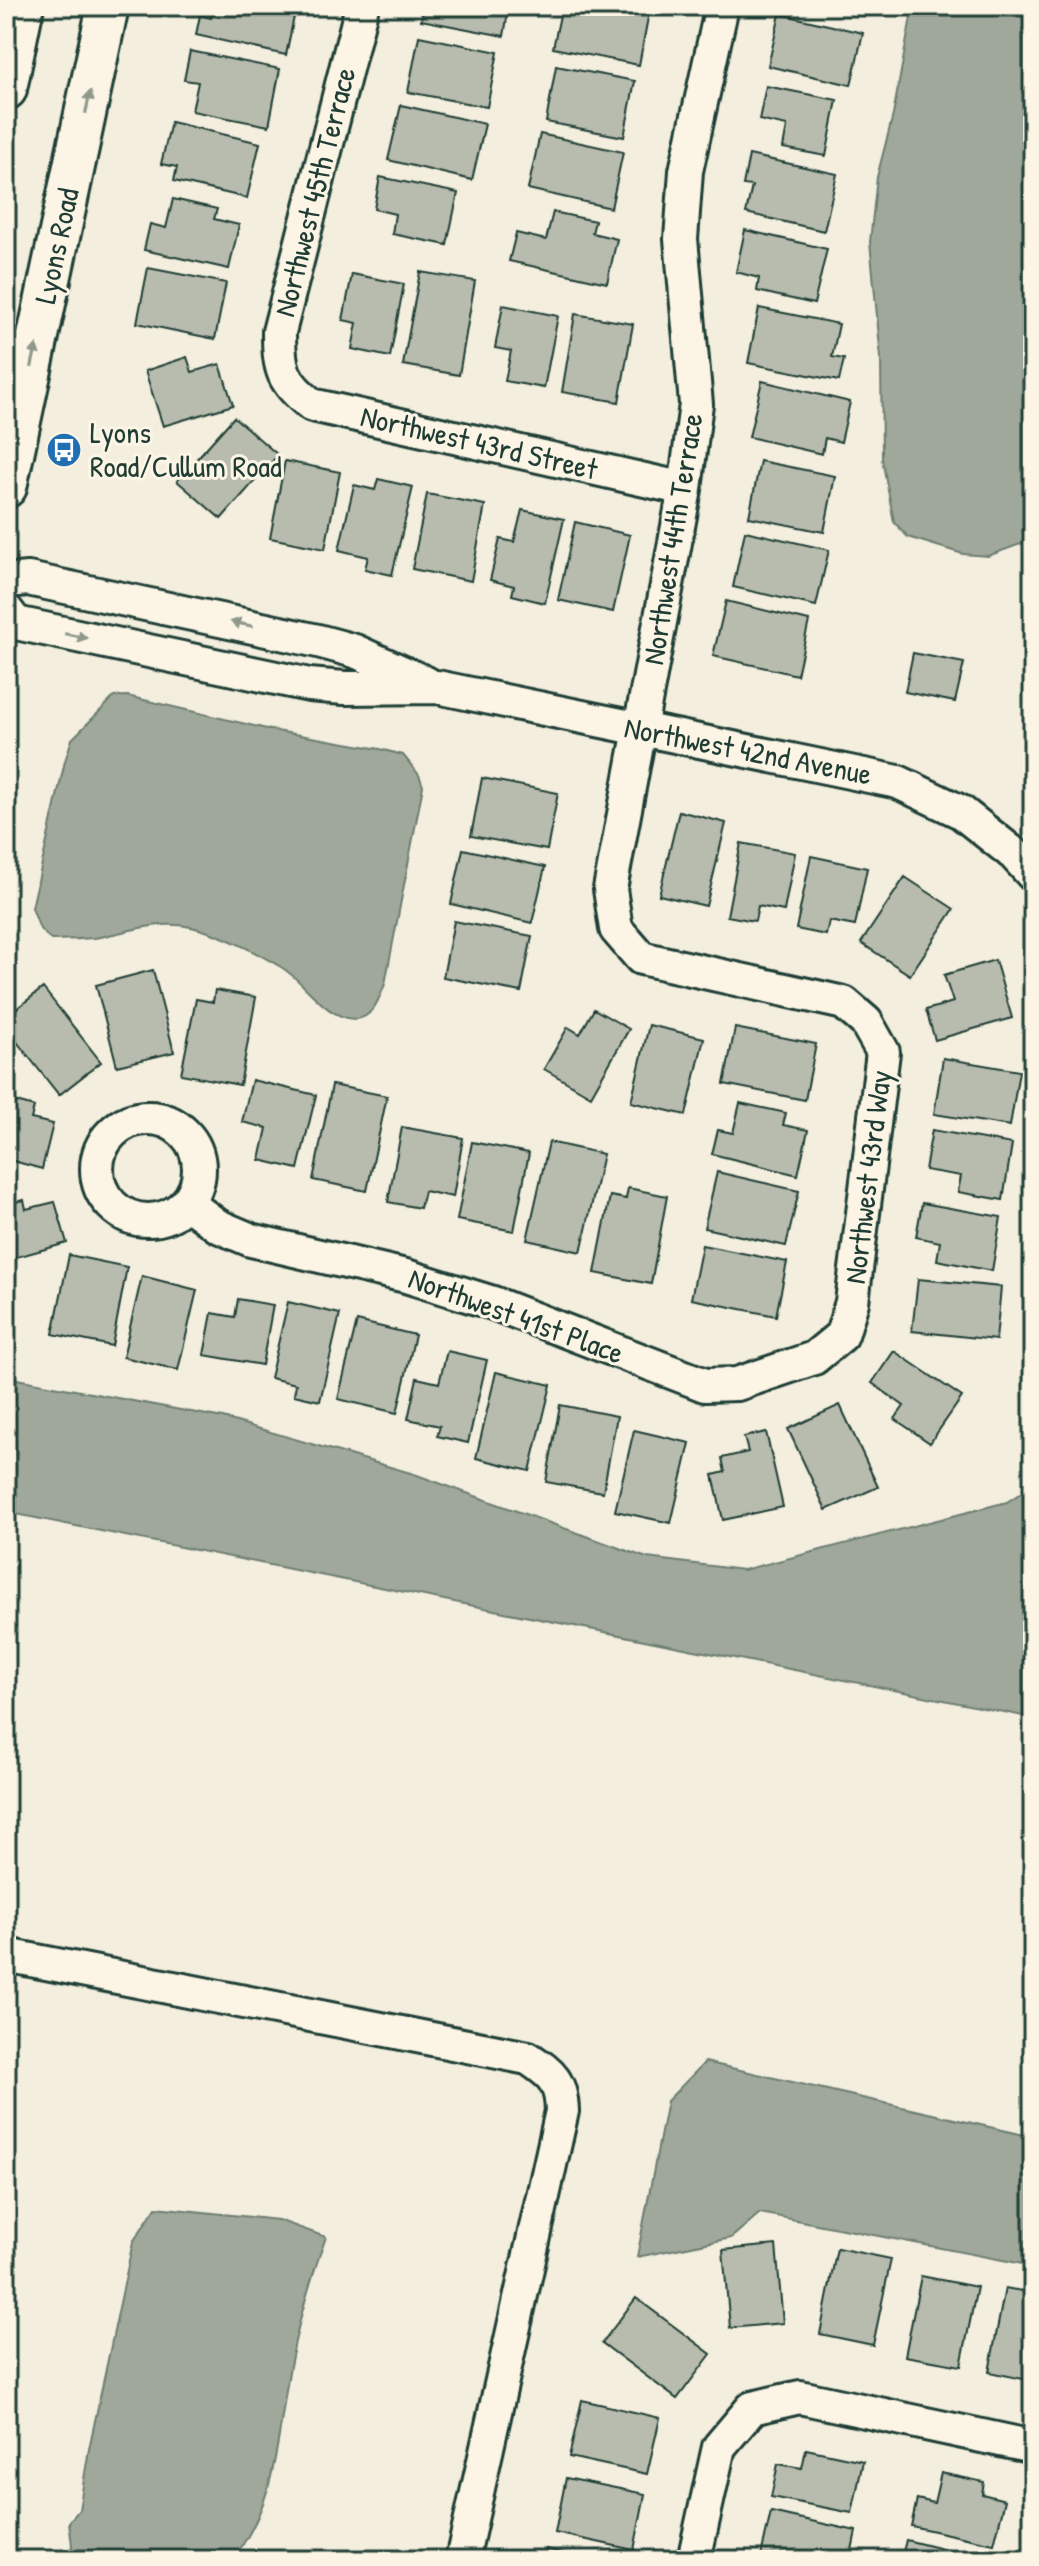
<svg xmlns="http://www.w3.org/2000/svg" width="1039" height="2566" font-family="'Patrick Hand',sans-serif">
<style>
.water{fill:#a0a89b;stroke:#6c7d72;stroke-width:2}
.building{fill:#b8bcae;stroke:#1f3d34;stroke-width:2}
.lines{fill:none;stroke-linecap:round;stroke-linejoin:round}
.minor-casing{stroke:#1f3d34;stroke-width:38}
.major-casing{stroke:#1f3d34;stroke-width:46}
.minor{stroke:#fcf5e5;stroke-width:32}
.major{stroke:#fcf5e5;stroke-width:40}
.oneway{fill:#8e998c}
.labels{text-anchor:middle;stroke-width:6;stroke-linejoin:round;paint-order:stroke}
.street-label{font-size:30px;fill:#1f3d34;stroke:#fcf5e5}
.poi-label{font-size:30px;fill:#1f3d34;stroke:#fcf5e5;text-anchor:start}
</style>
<rect width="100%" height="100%" fill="#f3eede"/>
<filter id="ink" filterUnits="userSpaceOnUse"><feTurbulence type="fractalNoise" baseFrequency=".0125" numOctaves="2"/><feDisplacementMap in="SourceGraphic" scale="16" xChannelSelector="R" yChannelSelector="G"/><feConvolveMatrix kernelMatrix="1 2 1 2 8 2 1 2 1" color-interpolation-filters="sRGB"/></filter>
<g filter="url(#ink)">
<path class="water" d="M913,6H1033V528L1026,542L988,556L963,554L908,537L894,522L882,459L881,359L870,242L877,177L893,115Z
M127,696L271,730L380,749L403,755L419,775L423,786L385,984C379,998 373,1019 355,1019C324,1018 306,982 281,967C254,951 222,934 191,927C159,920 131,931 100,937C84,940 67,939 51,940L40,929L32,908L65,761L72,739L114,697Z
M6,1377L223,1418L414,1474L647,1558L743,1570L1007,1502L1033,1485V1718L6,1512Z
M705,2062L1033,2137V2266L760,2213L731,2238L637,2257L667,2101Z
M156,2207L278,2220L326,2237C311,2278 299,2318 291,2361C277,2432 279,2500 232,2560H68L72,2545L69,2522L79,2510L89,2449L133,2242Z"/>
<path class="building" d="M214,6H270L295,12L286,55L196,35L200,15L211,18Z
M424,6H509L504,36L421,20Z
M562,6L650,7L639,65L553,48Z
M827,6H867L865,15Z
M780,14L863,33L851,85L768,66Z
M419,36L498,52L487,107L408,92Z
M190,51L280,69L269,126L192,111L198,82L184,80Z
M556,66L635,81L624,137L546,122Z
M766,86L837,100L826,156L783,148L787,126L759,120Z
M401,105L485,124L472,180L388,160Z
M171,122L260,143L247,198L174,181L177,167L161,164Z
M540,134L623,152L611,208L528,189Z
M749,155L837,174L824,231L746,213L752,186L743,185Z
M380,177L458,193L447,245L392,234L395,214L374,209Z
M173,199L217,209L214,219L239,225L229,269L144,250L150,224L166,228Z
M553,212L595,221L592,233L617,239L607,283L509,261L516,233L546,240Z
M745,230L827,249L814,304L757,291L759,278L736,272Z
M148,268L226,283L215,339L137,323Z
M420,272L475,281L459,375L403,365Z
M352,274L404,284L390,357L352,349L357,323L343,320Z
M503,305L558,316L544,388L505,381L511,351L495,348Z
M759,308L839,324L832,357L844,359L839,381L748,363Z
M575,314L633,324L619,402L562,392Z
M187,357L192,372L220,364L233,405L163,426L145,371Z
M762,381L850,402L841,442L825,438L822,454L749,437Z
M234,417L278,455L221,519L177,481Z
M285,461L340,472L325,549L270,538Z
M760,461L835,476L824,532L749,517Z
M378,479L413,487L392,575L365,569L368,557L339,550L354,485L375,490Z
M427,494L485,505L471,581L412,569Z
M522,510L564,519L545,603L512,595L514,586L490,580L500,539L514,542Z
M575,522L630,535L613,612L558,600Z
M745,531L829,550L816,606L733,587Z
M726,601L809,621L797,675L713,656Z
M913,653L964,663L955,702L905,692Z
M482,778L558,793L547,850L471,836Z
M679,811L726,823L706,906L659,895Z
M741,843L795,853L784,911L758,906L755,921L727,916Z
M463,849L545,867L532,923L451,904Z
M811,856L867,868L855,926L829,921L826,935L796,929Z
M905,877L954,909L910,975L861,943Z
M454,921L532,936L521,992L443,977Z
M995,960L1012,1018L935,1040L926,1010L953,1002L944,975Z
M153,970L174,1052L117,1066L96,985Z
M43,988L101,1062L59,1095L6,1028V1017Z
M215,990L256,997L240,1085L181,1074L196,999L213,1002Z
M594,1009L629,1029L591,1096L544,1069L568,1027L580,1034Z
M649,1025L704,1038L686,1115L631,1102Z
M735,1028L816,1044L805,1100L724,1084Z
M943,1058L1019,1071L1010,1126L934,1114Z
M252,1080L316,1095L298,1169L260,1160L267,1128L242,1122Z
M332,1085L387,1096L367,1191L313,1180Z
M6,1099L34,1107L31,1119L53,1124L42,1169L6,1159Z
M740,1103L786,1113L783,1125L808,1130L798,1175L712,1154L718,1130L733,1133Z
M402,1127L463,1138L453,1197L424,1191L420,1208L388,1202Z
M932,1130L1012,1144L1003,1200L958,1192L961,1176L925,1170Z
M472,1142L529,1153L514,1231L457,1220Z
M549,1142L603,1154L581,1252L527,1240Z
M717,1172L799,1191L786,1246L704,1228Z
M628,1188L667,1196L651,1284L595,1273L610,1196L626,1199Z
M24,1200L26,1209L55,1202L67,1243L6,1260V1204Z
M922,1203L1001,1217L992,1271L937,1260L940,1242L916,1237Z
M702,1245L787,1262L776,1316L691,1299Z
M69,1255L127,1267L112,1346L53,1334Z
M142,1276L197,1290L178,1370L123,1357Z
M918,1279L1001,1287L996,1340L912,1331Z
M238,1299L273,1305L262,1365L204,1355L212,1313L235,1317Z
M288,1302L340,1314L320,1401L294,1395L296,1384L270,1378Z
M357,1321L415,1335L397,1413L338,1399Z
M447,1351L487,1360L468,1443L437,1436L440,1426L408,1419L417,1378L439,1383Z
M894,1351L962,1397L930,1443L895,1419L904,1406L872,1383Z
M496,1372L551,1385L530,1471L476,1458Z
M560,1405L617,1416L603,1492L546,1482Z
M840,1405L878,1487L826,1510L788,1429Z
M634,1430L690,1443L671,1523L615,1511Z
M766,1432L783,1507L723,1520L713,1475L725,1472L722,1458L748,1452L744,1437Z
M776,2245L783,2323L730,2328L723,2250Z
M837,2248L891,2259L873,2345L820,2334Z
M921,2276L977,2287L961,2366L905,2356Z
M1005,2288L1033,2293V2381L989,2372Z
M636,2298L711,2354L677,2399L602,2343Z
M582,2400L660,2418L647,2474L569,2457Z
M806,2449L863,2461L852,2513L771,2497L778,2464L802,2468Z
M941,2473L984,2482L982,2494L1005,2500L994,2544L911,2526L917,2499L934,2503Z
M566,2478L645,2494L634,2550L555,2533Z
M771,2512L856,2531L850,2560H760Z
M906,2540L987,2560H901Z
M546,2549L593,2560H544Z"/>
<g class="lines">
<defs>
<path id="minor" d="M362,6L279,332C279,369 282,382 312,405L685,489
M6,581L28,579L318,641L355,651L426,683
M6,610L16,623L309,685L344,688L437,687L898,782L961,812L1014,854L1033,875
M97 1169a51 51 0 1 1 102 0a51 51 0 1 1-102 0Z
M187,1203L218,1226L251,1240L406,1276L493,1303L705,1385L737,1384L814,1358L842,1335L852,1302L883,1052L866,1022L844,1003L641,958L616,929L610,889L685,489L696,404L681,239L686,171L722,6
M6,1955L528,2058C552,2074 561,2081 562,2111L462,2560
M694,2560L719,2447L752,2408L800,2397L1033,2447"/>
<path id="major" d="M6,89L23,6
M6,487L108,6"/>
</defs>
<use href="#minor" class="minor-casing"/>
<use href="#major" class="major-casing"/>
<use href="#minor" class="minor"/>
<use href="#major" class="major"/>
</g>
<defs><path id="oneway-solid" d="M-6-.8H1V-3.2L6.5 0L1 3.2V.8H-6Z" transform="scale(2)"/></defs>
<g class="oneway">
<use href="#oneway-solid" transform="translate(88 102) rotate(-78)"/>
<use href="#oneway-solid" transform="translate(34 356) rotate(-78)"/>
<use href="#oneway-solid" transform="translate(242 624) rotate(-168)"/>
<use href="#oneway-solid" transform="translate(76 636) rotate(12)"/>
</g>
</g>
<defs>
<symbol id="bus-disc" viewBox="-11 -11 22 22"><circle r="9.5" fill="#1f6fb2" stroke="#fcf5e5"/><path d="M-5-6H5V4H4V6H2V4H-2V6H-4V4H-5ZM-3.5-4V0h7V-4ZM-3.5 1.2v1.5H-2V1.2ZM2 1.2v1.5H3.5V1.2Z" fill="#fff"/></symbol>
</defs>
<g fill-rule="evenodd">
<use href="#bus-disc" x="44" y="430" width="40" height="40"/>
</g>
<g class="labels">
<g class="street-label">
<text transform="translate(315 192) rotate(-76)" y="10">Northwest 45th Terrace</text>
<text transform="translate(57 246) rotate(-78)" y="10">Lyons Road</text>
<text transform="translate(479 443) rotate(13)" y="10">Northwest 43rd Street</text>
<text transform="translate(673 539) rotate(-81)" y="10">Northwest 44th Terrace</text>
<text transform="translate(748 751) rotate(11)" y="10">Northwest 42nd Avenue</text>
<text transform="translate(868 1177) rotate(-83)" y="10">Northwest 43rd Way</text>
<text transform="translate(516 1316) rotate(20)" y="10">Northwest 41st Place</text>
</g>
<g class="poi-label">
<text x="90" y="443">Lyons<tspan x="90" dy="34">Road/Cullum Road</tspan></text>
</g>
</g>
<rect width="1039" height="2566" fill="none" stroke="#fcf5e5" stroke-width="32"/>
<rect x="16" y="16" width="1007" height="2534" fill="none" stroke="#1f3d34" stroke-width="3" filter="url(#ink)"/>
</svg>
